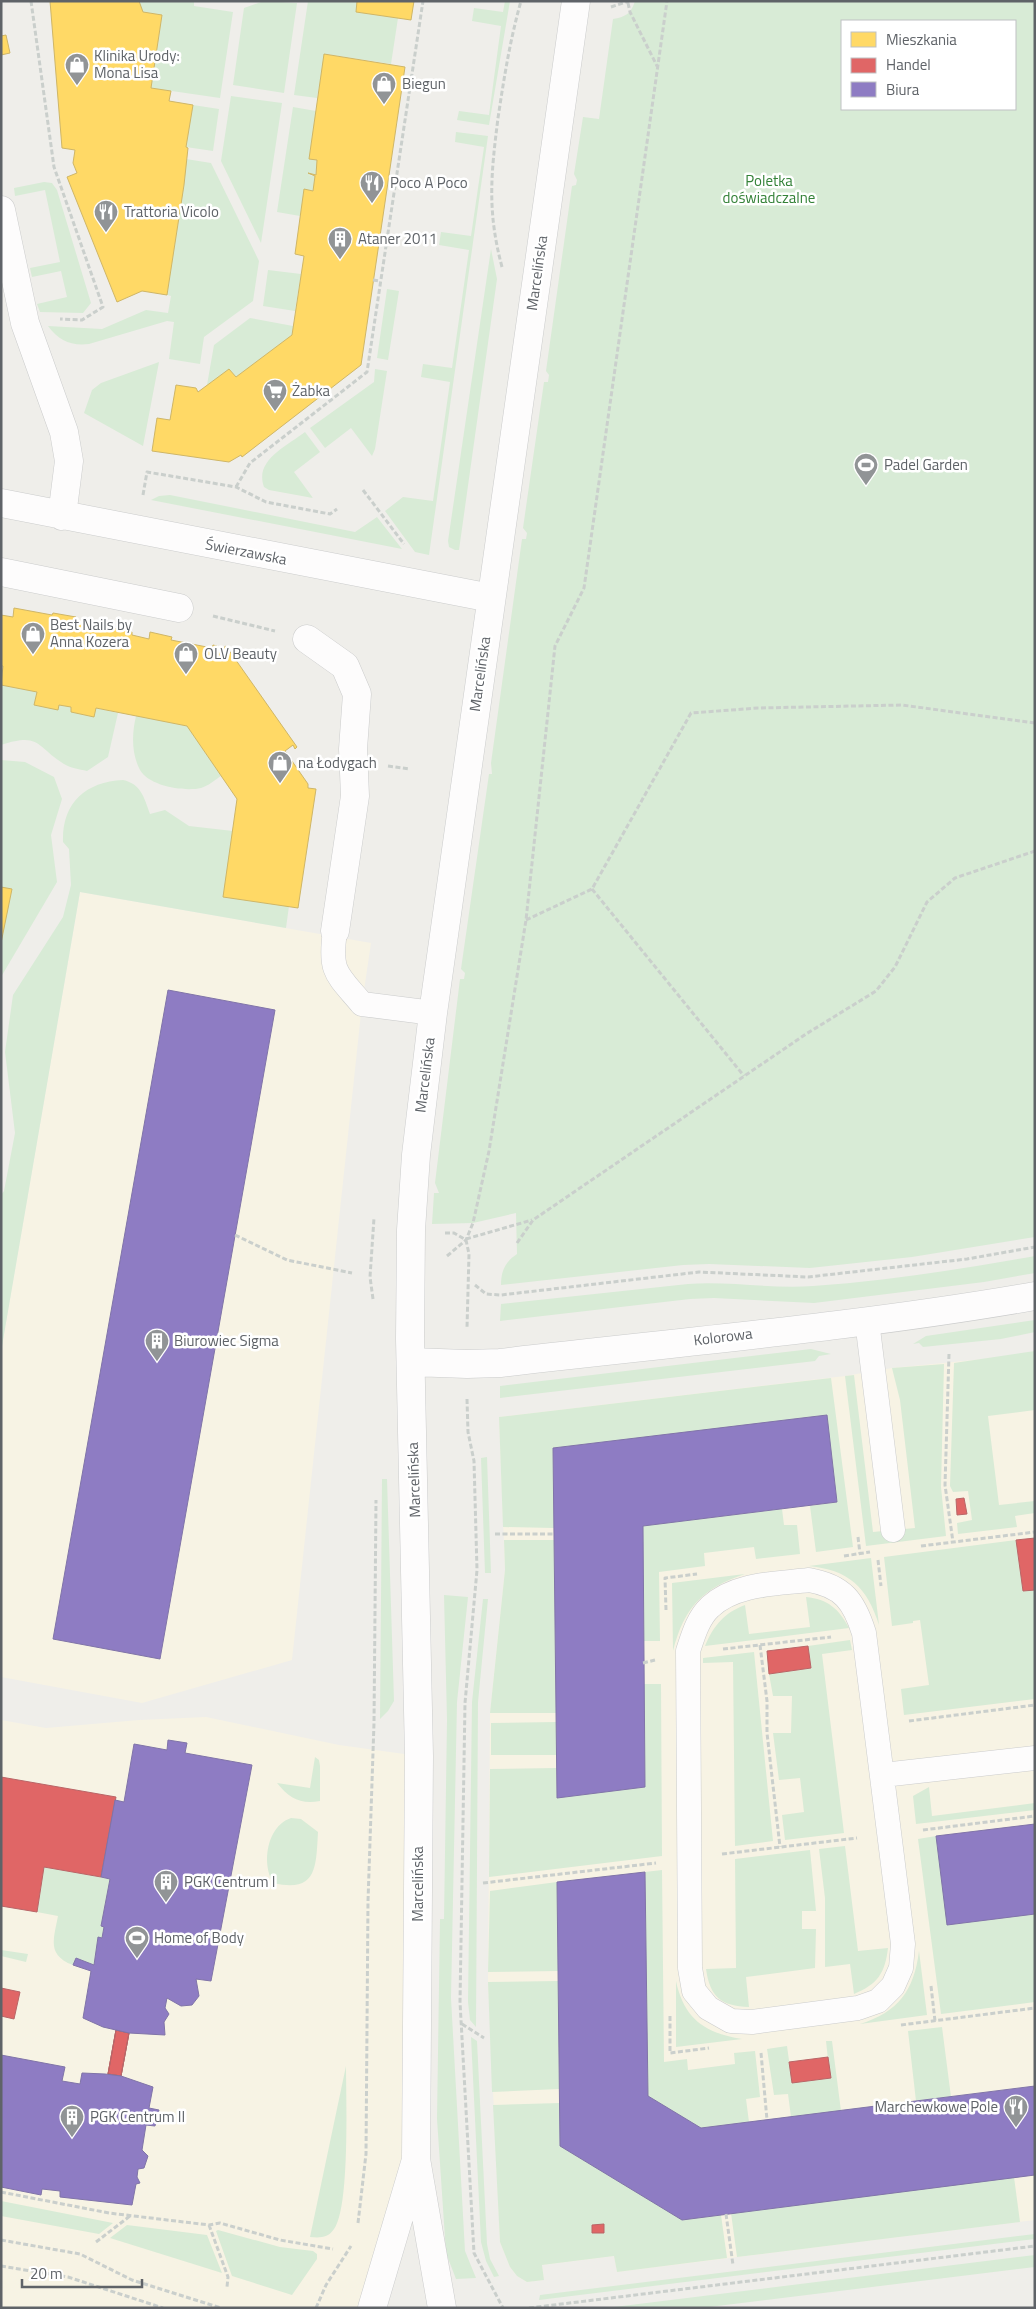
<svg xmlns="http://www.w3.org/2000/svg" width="1036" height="2309" font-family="'Titillium Web',sans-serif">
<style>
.commercial{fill:#f7f3e4}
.green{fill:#d8ebd6;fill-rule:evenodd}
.homes{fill:#ffd966;stroke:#cfb667}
.shops{fill:#e06666;stroke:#b96567}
.offices{fill:#8e7cc3;stroke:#8074a8}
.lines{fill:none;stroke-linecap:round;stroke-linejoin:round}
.service-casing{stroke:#cbcccc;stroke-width:25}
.minor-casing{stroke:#cbcccc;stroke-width:29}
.path{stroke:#cacfcc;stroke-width:3;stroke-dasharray:5 2.5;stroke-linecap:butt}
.service{stroke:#fdfcfc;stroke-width:24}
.minor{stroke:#fdfcfc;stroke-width:28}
.labels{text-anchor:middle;stroke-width:5;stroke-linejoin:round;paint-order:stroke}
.poi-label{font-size:15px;fill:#5f6368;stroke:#fff;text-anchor:start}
.park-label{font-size:15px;fill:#348238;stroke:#fff}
.street-label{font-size:15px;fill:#5f6368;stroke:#fff}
</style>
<rect width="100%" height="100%" fill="#efeeea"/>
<path class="commercial" d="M80,892L371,943L362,1004L292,1660L142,1703L1,1677V1351Z
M1035,1351V2220L617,2272L614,2256L542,2265L544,2280L527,2282L517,2276L510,2267L500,2242L488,1982L490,1713L505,1570L499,1417L845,1376L892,1368L1004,1357Z
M206,1717L339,1745L419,1756L416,2159L372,2308H1V1720L46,1728L139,1720Z"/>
<path class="green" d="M139,1H194V6L233,12L220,98L151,88L162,15L143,12Z
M264,1L297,3L284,93L233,85L244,8Z
M308,1H357L356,12L398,18L391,64L325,54L317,98L294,95Z
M505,1H510L489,125L457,120L459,111L489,115L501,26L472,21L474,8L503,12Z
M635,1H1035V1237L912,1257L810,1268L709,1264L683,1265L501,1285C501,1271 505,1262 517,1254L516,1213L473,1223L432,1224L434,1193H439L435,1183L460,979H464L465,973L461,969L489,774H492L491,763L522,539H526L527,533L523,528L544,382H548L549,375L546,371L572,186L576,185L577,180L574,174L583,117L599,119L613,19C625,17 631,14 635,1ZM842,21H1015V109H842Z
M231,96L282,103L261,243L221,161Z
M193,105L219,109L213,151L186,147Z
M293,107L316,111L309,159L317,160L316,175H308L315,176L313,191L305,189L300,216L277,212Z
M456,132L488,136L429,555L415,552L385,511L403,497L433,501L450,382L421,377L423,364L452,368L469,250L439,245L441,232L471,236L484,147L455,142Z
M186,159L211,163L259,261L253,301L204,337L200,364L169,359L174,322L167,321L89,344C71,346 59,341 48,326L102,329L146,310L168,313L171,296L167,295L184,185Z
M44,182L52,183L57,190L91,303L83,313L40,312L37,304L67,297L61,271L32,277L30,268L60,262L45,190L15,196L14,188Z
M491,249L497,279L459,550H455L449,547L448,541Z
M268,270L301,274L295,311L263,306Z
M387,289L399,291L388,360L377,358Z
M250,318L293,326L292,335L236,377L229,369L207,385L214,345Z
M159,362L143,446L84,413L92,390L101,383Z
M375,369L387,371L375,449L372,456L351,428L325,448L310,428L374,382Z
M305,432L320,452L294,472L313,498L269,490L264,487C254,460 287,446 305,432Z
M170,495L355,532L377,517L402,549L151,500L159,496Z
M1,685L37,692L34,705L58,709L59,705L71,707V712L94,717L96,708L118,713L108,757L87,771C79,769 70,768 64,764C36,747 41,732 1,745Z
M136,716L187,726L221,776C215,780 208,786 201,788C184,792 149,786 140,770C131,753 132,733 136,716Z
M1,760L25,762L54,777L62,799L51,835L57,882L1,977V943L11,890L1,887Z
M123,780C141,784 144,797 150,814L165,810L189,826L233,831L289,906L286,928L80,892L1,1352V1195L4,1191L15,1133L5,1052L13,995L63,917L71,885L69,849L63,842C62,803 85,782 123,780Z
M1035,1256V1273L984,1282L814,1303L714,1298L690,1299L500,1321L501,1304L688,1284C729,1281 771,1289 813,1286C887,1281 962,1269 1035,1256Z
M1035,1320V1332L1001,1339L923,1347L919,1343L913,1344L926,1336Z
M811,1349L831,1354L819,1356L815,1361L500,1398V1386Z
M1035,1351V1410L988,1416L999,1505L1035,1501V1513L1015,1516L1017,1527L958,1534L957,1523L972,1520L968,1491L953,1492L950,1486L954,1363Z
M944,1364L941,1487L946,1536L866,1546L845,1376L854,1375L873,1532L915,1528L900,1400L892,1368Z
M831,1378L853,1547L816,1552L810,1506L837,1502L826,1415L553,1448L554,1528L503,1527L499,1417Z
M487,1457L491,1573H485L481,1458Z
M382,1479H387L394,1701L388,1711L380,1719Z
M782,1509L784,1525H797L800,1554L756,1559L754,1547L704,1553L705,1566L659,1572L660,1641H644L643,1526Z
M504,1540H554L556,1713H490L505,1570Z
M1016,1540L1023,1591L1035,1590V1699L904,1715L901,1689L929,1685L920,1620L913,1621V1623L892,1626L884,1557Z
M871,1558L879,1625C867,1587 849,1570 809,1566Z
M745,1574C703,1588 684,1607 673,1651L672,1583Z
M444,1595L468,1597L457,1702L451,1998L465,2251L476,2278L456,2279L446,2253L437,2119L440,1919H444L447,1720Z
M806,1597C828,1599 839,1609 849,1628L705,1646C714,1625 724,1613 745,1605L749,1634L810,1627Z
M483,1599H488L478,1702L476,2027L470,2020L468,2002L472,1702Z
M850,1640L852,1650L822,1654L844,1833L785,1840L782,1815L804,1812L800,1778L779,1780L773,1733H791L792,1696H773L769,1674L811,1668L808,1646Z
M754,1652L773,1841L735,1846L733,1662L703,1663V1658Z
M644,1684H661L662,1856L489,1877L490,1769L556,1768L557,1798L645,1787Z
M556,1722V1755H491V1723Z
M315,1757L319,1760L320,1766V1801C301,1805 289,1798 277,1783L310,1788Z
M929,1787L932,1816L1035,1803V1810L916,1824L913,1796Z
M291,1818L301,1819L318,1832C316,1868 317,1893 273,1883C261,1863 267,1826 291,1818Z
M936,1836L948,1925L1035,1914V2002L941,2014L918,1839Z
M845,1846L858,1951L888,1948C885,1973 878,1984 854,1994L850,1964L825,1967V1898L819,1849Z
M810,1850L816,1911H802V1929H816L815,1968L746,1977L749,2007C721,2006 710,1997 706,1969L736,1968L735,1859Z
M44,1867L110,1879L101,1926L104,1927L102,1938H98L94,1965L76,1958L73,1965C46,1955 54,1938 58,1916L37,1912Z
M662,1870L664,2062L687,2059L688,2070L735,2064L734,2053L755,2051L760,2097L746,2099L749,2122L701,2128L648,2096L645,1872Z
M557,1882L558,1971L488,1972L490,1891Z
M1,1950L28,1954L26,1962L1,1956Z
M919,1951L927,2015L860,2024C898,2012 914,1991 919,1951Z
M558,1981L559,2089L492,2092L488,1982Z
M676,1981C684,2019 705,2033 742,2039L676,2047Z
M942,2027L951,2097L916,2101L908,2031Z
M471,2037L477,2041L487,2244L490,2259L499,2276L494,2277L486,2261L481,2242Z
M826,2041H832L841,2111L791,2117L788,2094L774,2095L767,2049L787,2046L792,2082L830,2078Z
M346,2066C346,2097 350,2207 334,2229C328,2238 320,2238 310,2237Z
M560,2103V2146L682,2220L721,2215L727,2258L617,2272L614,2256L542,2265L544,2280L527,2282L517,2276L510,2267L500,2242L493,2105Z
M1014,2177L1020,2222L737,2257L731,2213Z
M1,2201L113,2223L99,2234L1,2216Z
M127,2225L207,2235L222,2273L110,2238Z
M218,2230L280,2247L313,2251L317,2254V2259L292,2295L232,2276L216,2231Z
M1035,2234V2239L539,2300L540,2295Z
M1035,2255V2267L701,2308H606Z"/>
<path class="homes" d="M50,1H139L143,12L162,15L151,88L171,91L169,101L193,105L186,147L188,148L184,185L167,295L142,291L117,302L67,177L77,173L73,163L75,150L62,148Z
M357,1H414L411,20L356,12Z
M6,35L10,53L1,55V36Z
M324,54L405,67L361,365L242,457L241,455L229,462L152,451L157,418L170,420L176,385L196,388L198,392L229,369L236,377L292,335L304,256L295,254L304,189L313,191L315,176L308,173L316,175L317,160L309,159Z
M14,608L52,615L53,613L76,617L75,620L132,632V635L149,639L150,632L172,637L171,640L212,648L213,645L217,646L219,651L226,646L297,747L295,749L293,745L285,751L308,784V788L316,789L298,908L223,897L237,799L187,726L96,708L94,717L71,712V707L59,705L58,710L34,705L37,692L1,685L3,666H1V615L13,617Z
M1,887L12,889L1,943Z"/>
<path class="shops" d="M964,1498L967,1514L957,1515L956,1499Z
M1035,1538V1590L1023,1591L1016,1540Z
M808,1646L811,1668L769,1674L767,1651Z
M1,1777L116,1797L101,1877L44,1867L37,1912L1,1906Z
M1,1988L20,1992L14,2019L1,2016Z
M116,2030L129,2033L121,2076L108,2074Z
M116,2030L129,2033L121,2076L108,2074Z
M116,2030L129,2033L121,2076L108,2074Z
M828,2057L831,2078L792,2083L789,2062Z
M604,2224V2233H592V2225Z"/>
<path class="offices" d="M168,990L275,1010L160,1659L53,1639Z
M827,1415L837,1502L643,1526L645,1787L557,1798L553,1448Z
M168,1740L187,1743L185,1753L252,1765L211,1981L196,1979L199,1996L192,2005L181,2006L167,1998L165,2008L169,2014L164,2022L165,2035L129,2033L103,2027L83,2018L91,1971L73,1965L76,1958L94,1965L98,1937L102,1938L104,1927L101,1926L110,1879L101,1877L115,1800L124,1802L134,1744L167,1750Z
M1035,1824V1914L947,1925L936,1836Z
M645,1872L648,2096L701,2128L1035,2086V2175L682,2220L560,2146L557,1882Z
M1,2055L65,2067L62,2081L80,2084L82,2073L105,2074L121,2076L153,2087L149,2108L159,2110L155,2126L146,2125L142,2150L148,2156L144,2168L138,2169L137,2177L140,2183L136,2184L132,2205L60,2197V2191L42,2189L41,2195L1,2187Z"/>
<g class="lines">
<defs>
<path id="service" d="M335,931C329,973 337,974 362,1004L433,1013
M867,1321L893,1530
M809,1580C843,1586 854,1601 864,1633L903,1944L901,1968L893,1986L878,2001L858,2008L752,2022L731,2021L708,2008L694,1991L690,1968L688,1651C693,1636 698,1618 710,1607C735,1583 777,1584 809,1580Z
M883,1775L1035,1758"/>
<path id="minor" d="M1,210L25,323L64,432L69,461L62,516
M1,503L491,598
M1,572L179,608
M307,639L345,666L357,694L353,749L355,796L335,931
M411,1362L467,1364L500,1363C678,1342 858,1327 1035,1296
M372,2308L415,2163
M442,2308L416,2159L419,1756L410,1339L411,1230L416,1155L433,1013L576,1"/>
</defs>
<use href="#service" class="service-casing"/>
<use href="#minor" class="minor-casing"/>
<path class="path" d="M31,1L54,167L103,307L82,320L60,319
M628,3L630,12L657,66
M611,7L629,1
M502,267C487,211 491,174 498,118C504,78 510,40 521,1
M373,280L380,281
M236,487L250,463L367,372L423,1
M363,490L404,544
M143,495L147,472L236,487L266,502L330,514L337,509
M213,616L275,631
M388,766L410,769
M592,889L744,1076
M526,920L592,889L691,713L758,708L902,705L1035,723
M445,1233H454L466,1240L469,1254L467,1328
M235,1235L287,1260L352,1273
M466,1239L532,1220
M517,1243L533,1220L806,1034L876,991L895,967L927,902L955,878L1035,851
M447,1256L466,1240L473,1223L489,1151L526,920L555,646L584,588L667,1
M475,1285L486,1294L501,1295L699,1272L808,1277L967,1259L1035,1247
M373,1299L370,1277L374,1218
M949,1354L945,1485L953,1542
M467,1399L468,1432L474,1461L477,1570L465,1703L460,2002L474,2253L503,2308
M495,1534H554
M858,1537L860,1554
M921,1546L1035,1532
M844,1556L870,1552
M878,1560L881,1586
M666,1610L665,1578L697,1574
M760,1645L767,1701V1733L780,1847
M723,1649L831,1637
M643,1663L655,1660
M909,1721L1035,1705
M923,1830L1035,1816
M722,1854L857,1838
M483,1883L656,1863
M931,1986L935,2021
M670,2016V2053L709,2048
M462,2024L484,2038
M901,2025L1035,2008
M761,2053L767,2120
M1,2192L109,2213L209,2225L220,2223L280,2240L333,2249
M726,2214L733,2265
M358,2223L366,2154L368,1901L374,1723L376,1500
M209,2225L228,2277L227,2287
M1,2240L80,2254L132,2280L221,2308
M96,2242L130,2216
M1,2266L68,2277L163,2308
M316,2308L326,2285L351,2246
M529,2308L1035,2246"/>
<use href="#service" class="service"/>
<use href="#minor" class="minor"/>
</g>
<defs>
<symbol id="shop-pin" viewBox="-11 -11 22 30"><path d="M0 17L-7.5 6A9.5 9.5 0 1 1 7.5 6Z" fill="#919496" stroke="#fff"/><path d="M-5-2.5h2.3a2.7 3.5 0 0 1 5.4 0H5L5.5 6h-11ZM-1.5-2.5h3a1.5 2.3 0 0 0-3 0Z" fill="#fff"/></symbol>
<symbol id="restaurant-pin" viewBox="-11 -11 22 30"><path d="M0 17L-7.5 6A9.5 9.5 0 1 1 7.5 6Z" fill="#919496" stroke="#fff"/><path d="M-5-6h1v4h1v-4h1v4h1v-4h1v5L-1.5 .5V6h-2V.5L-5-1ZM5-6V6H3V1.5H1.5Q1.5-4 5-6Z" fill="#fff"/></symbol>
<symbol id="building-pin" viewBox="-11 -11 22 30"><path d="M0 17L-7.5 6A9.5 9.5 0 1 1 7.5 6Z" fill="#919496" stroke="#fff"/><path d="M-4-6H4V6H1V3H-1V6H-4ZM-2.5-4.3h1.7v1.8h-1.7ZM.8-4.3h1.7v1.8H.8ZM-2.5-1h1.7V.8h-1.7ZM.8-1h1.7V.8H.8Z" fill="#fff"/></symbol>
<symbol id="supermarket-pin" viewBox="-11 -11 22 30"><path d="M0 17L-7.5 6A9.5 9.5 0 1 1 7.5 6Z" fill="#919496" stroke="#fff"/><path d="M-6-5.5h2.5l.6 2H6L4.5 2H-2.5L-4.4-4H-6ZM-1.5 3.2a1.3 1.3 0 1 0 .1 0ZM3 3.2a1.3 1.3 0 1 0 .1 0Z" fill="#fff"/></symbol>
<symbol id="stadium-pin" viewBox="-11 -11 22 30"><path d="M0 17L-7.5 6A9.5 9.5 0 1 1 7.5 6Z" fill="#919496" stroke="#fff"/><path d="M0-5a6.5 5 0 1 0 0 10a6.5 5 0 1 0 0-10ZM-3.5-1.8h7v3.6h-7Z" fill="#fff"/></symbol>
</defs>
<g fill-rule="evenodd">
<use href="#shop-pin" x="63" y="51" width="28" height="38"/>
<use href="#shop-pin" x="370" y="70" width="28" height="38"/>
<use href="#restaurant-pin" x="358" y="169" width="28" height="38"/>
<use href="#restaurant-pin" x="92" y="198" width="28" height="38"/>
<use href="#building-pin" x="326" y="225" width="28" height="38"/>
<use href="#supermarket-pin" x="261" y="377" width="28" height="38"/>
<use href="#stadium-pin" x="852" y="451" width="28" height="38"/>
<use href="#shop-pin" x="19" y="620" width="28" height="38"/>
<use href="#shop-pin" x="172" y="640" width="28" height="38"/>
<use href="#shop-pin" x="266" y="749" width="28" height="38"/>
<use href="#building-pin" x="143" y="1327" width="28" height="38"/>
<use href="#building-pin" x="152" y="1868" width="28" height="38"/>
<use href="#stadium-pin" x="123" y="1924" width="28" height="38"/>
<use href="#restaurant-pin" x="1002" y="2093" width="28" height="38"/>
<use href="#building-pin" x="58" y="2103" width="28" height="38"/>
</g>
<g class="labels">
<g class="poi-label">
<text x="94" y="61">Klinika Urody:<tspan x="94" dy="17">Mona Lisa</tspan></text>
<text x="402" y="89">Biegun</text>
<text x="390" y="188">Poco A Poco</text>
<text x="124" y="217">Trattoria Vicolo</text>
<text x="358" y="244">Ataner 2011</text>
<text x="292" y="396">Żabka</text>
<text x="884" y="470">Padel Garden</text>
<text x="50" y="630">Best Nails by<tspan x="50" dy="17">Anna Kozera</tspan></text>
<text x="204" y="659">OLV Beauty</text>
<text x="298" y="768">na Łodygach</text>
<text x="174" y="1346">Biurowiec Sigma</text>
<text x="184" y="1887">PGK Centrum I</text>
<text x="154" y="1943">Home of Body</text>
<text x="998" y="2112" text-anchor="end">Marchewkowe Pole</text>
<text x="90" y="2122">PGK Centrum II</text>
</g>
<g class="park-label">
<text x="769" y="186">Poletka<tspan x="769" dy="17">doświadczalne</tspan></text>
</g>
<g class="street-label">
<text transform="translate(537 273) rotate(-82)" y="5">Marcelińska</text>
<text transform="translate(246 552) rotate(11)" y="5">Świerzawska</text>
<text transform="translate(480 674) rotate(-82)" y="5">Marcelińska</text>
<text transform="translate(425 1075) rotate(-83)" y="5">Marcelińska</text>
<text transform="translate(723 1337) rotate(-7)" y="5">Kolorowa</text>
<text transform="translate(414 1480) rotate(-92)" y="5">Marcelińska</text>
<text transform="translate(418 1884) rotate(-90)" y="5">Marcelińska</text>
</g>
</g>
<rect width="1036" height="2309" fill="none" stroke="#5f6368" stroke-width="5"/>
<rect x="841" y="20" width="175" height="90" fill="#ffffff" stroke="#bfc1c3"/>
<rect x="851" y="32" width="25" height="15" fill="#ffd966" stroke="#bfc1c3"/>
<text x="886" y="45" font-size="15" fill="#5f6368">Mieszkania</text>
<rect x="851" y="58" width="25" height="15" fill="#e06666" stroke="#bfc1c3"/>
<text x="886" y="70" font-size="15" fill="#5f6368">Handel</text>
<rect x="851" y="82" width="25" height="15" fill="#8e7cc3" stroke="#bfc1c3"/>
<text x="886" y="95" font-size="15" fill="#5f6368">Biura</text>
<path d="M22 2279v8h120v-8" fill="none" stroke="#5f6368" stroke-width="2.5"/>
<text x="30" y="2279" font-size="15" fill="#5f6368" stroke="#ffffff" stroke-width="4" paint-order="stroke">20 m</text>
</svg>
